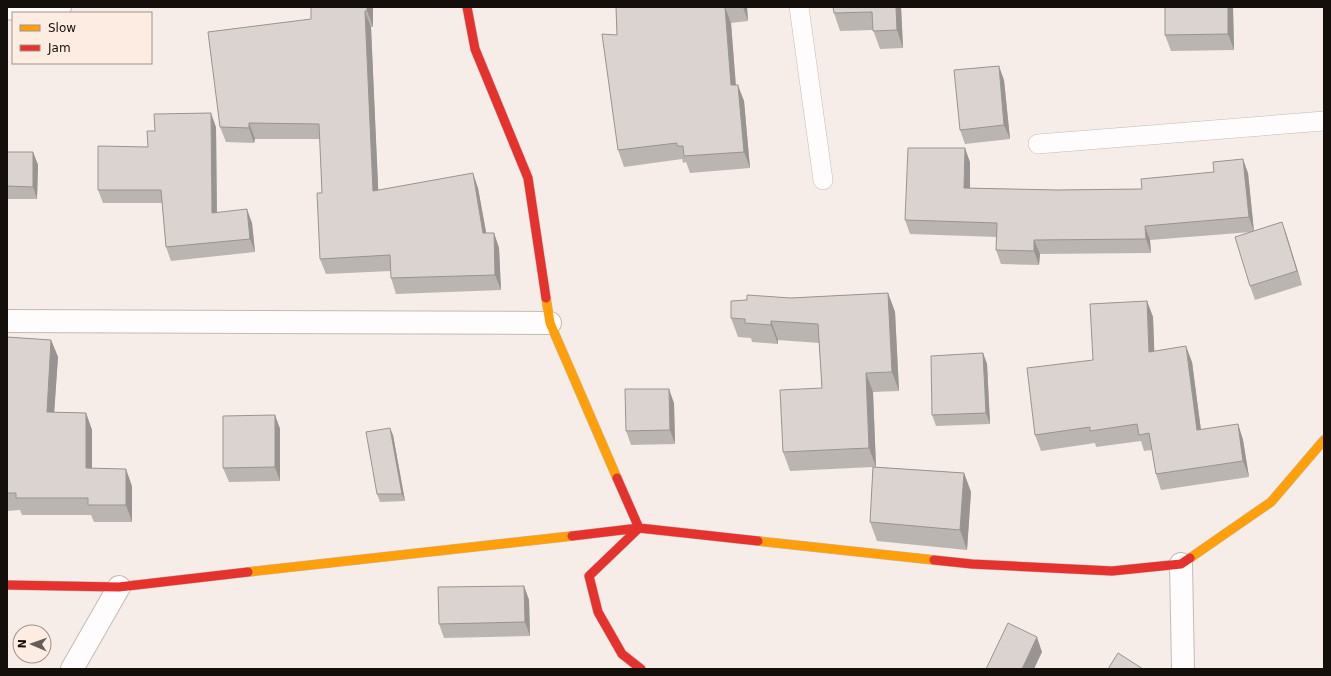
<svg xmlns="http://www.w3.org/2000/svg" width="1331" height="676" font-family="'DejaVu Sans',sans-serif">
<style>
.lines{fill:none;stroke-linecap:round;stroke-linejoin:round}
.lane-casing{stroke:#c2bab6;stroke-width:20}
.street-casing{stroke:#c2bab6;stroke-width:24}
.slow-casing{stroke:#c2bab6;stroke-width:10}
.jam-casing{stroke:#c2bab6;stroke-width:10}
.lane{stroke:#fefcfc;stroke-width:19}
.street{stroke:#fefcfc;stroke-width:22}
.slow{stroke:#ff9f0a;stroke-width:9}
.jam{stroke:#e5322d;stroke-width:9}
.wall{fill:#bbb5b2}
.shaded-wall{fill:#999491}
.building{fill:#dad3cf;stroke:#999491}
</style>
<rect width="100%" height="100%" fill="#f7ede8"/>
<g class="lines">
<defs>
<path id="lane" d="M799,7L823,180
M1038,144L1324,121"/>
<path id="street" d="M7,8C24,11 44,13 60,7
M7,321L550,323
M1181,564L1183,669
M72,669L119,587"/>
<path id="slow" d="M546,298L550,323L617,478
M758,541L934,560
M1190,558L1271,502L1324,440
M248,572L572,536"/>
<path id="jam" d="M467,7L475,49L528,178L546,298
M617,478L639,528L589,576L598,612L622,654L641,669
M572,536L639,528L758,541
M934,560L972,564L1112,571L1181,564L1190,558
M7,585L119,587L248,572"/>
</defs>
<use href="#lane" class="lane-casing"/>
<use href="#street" class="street-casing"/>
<use href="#slow" class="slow-casing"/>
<use href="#jam" class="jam-casing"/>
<use href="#lane" class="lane"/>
<use href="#street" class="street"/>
<use href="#slow" class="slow"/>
<use href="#jam" class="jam"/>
</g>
<path class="wall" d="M311,7H373V27H371L378,190L478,188L486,233H494L499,248L501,290L396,294L391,278V271L326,274L320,259L322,193L320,139H255L254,143L226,142L220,127L311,19Z
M616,7H747L748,21L731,23L736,85L744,101L750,168L690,173L686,162L683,163L682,159L624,167L618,150L617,35Z
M901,7L903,48L880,49L873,30L840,31L834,13Z
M1165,7H1233L1234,50L1171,51L1165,35Z
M1004,80L1010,139L965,144L960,130Z
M216,127L217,213L252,223L255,252L171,261L166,247L162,203H103L98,190L148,147Z
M7,152H33L38,165L37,199H7Z
M970,162V188L1057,190L1142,189L1248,173L1254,231L1282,222L1302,285L1255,300L1250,286L1251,232L1150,240L1151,253L1040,254L1039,265L1001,264L996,250L997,237L910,234L905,220Z
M888,293L895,312L899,391L873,392L876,467L964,473L971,492L967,550L877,541L870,522L873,467L790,471L783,452L822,388L819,343L778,340V344L752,342L751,338L738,337L731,318L791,298Z
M1147,301L1153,317L1154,351L1192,362L1201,430L1238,424L1243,440L1249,477L1161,490L1156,474L1152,450L1144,451L1141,441L1096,447L1095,443L1041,451L1035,435L1093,360Z
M7,337L51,340L58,357L54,412L86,413L92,430V468L132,486V522H94L91,515H22L20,510L7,511Z
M983,353L987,364L990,424L936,426L932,415Z
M674,403L675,444L631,445L626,431Z
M275,415L280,429V481L229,482L223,468Z
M393,435L405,501L380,502L377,494Z
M524,586L529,600L530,636L444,638L439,624Z"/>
<path class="shaded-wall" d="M367,7H373V27L367,11Z
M725,7L731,23L737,102L731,85Z
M743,7H747L748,21Z
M896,7H901L903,48L897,30Z
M1228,7H1233L1234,50L1228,34Z
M365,11L371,27L379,206L373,191Z
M999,66L1004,80L1010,139L1004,125Z
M738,85L744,101L750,168L744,152Z
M211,113L216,127L217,227L212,213Z
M249,123L255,139L254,143L249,128Z
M965,148L970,162V202L964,188Z
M33,152L38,165L37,199L33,187Z
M1243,159L1248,173L1254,232L1249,217Z
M473,173L478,188L489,248L483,233Z
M247,209L252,223L255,252L250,239Z
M1282,222L1287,236L1302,285L1297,271Z
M1145,226L1150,240L1151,253L1146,239Z
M494,233L499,248L501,290L495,275Z
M1034,240L1040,254L1039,265L1034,251Z
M888,293L895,312L899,391L892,372Z
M1147,301L1153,317L1155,368L1149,352Z
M771,321L778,340V344L771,325Z
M51,340L58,357L53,430L47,412Z
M1186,346L1192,362L1203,446L1197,430Z
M983,353L987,364L990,424L986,413Z
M866,373L873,392L876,467L869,448Z
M669,389L674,403L675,444L670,430Z
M86,413L92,430V486L86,468Z
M275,415L280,429V481L275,467Z
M1238,424L1243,440L1249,477L1243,461Z
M390,428L393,435L405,501L402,494Z
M126,469L132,486V522L126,505Z
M964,473L971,492L967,550L960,530Z
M524,586L529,600L530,636L525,622Z
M1037,637L1042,652L1034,669H1022Z"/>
<path class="building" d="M311,7H367V11H365L373,191L473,173L483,233H494L495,275L391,278L390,255L320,259L317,193H322L319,124L249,123V128L220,127L208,32L311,19Z
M616,7H725L731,85H738L744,152L684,156L683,146H677V143L618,150L602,34L617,35Z
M833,7H896L897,30L873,31L872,12L834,13Z
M1165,7H1228V34L1165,35Z
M999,66L1004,125L960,130L954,70Z
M211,113L212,213L247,209L250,239L166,247L161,190H98V146L148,147L147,131H155L154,114Z
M908,148H965L964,188L1057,190L1142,189L1141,179L1214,172L1213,162L1243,159L1249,217L1145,226L1146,239L1034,240V251L996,250L997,223L905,220Z
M7,152H33V187L7,186Z
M1282,222L1297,271L1250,286L1235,237Z
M888,293L892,372L866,373L869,448L783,452L780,390L822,388L818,324L771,321V325L745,323V319L731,318V301L747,300V295L791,298Z
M1147,301L1149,352L1186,346L1197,430L1238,424L1243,461L1156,474L1149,433L1139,435L1137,424L1090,431V427L1035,435L1027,368L1093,360L1090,304Z
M7,337L51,340L47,412L86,413V468L126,469V505H88V498H16V493H7Z
M983,353L986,413L932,415L931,356Z
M625,389H669L670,430L626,431Z
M275,415V467L223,468V416Z
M390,428L402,494H377L366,432Z
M873,467L964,473L960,530L870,522Z
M524,586L525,622L439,624L438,587Z
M1008,623L1037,637L1022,669H986Z
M1118,653L1143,669H1108Z"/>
<rect width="1331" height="676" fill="none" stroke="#150f0c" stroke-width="16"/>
<rect x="12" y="12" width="140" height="52" fill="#fdece2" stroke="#a0948c"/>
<rect x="20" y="25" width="20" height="6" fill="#ff9f0a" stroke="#a0948c"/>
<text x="48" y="32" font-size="12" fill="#150f0c">Slow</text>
<rect x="20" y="45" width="20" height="6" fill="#e5322d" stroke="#a0948c"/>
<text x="48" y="52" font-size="12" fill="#150f0c">Jam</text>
<g transform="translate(32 644) rotate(272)"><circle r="19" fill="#fdece2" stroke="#a0948c"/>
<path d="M0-3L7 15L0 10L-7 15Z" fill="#645d59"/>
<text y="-6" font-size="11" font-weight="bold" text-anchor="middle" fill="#150f0c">N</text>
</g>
</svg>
